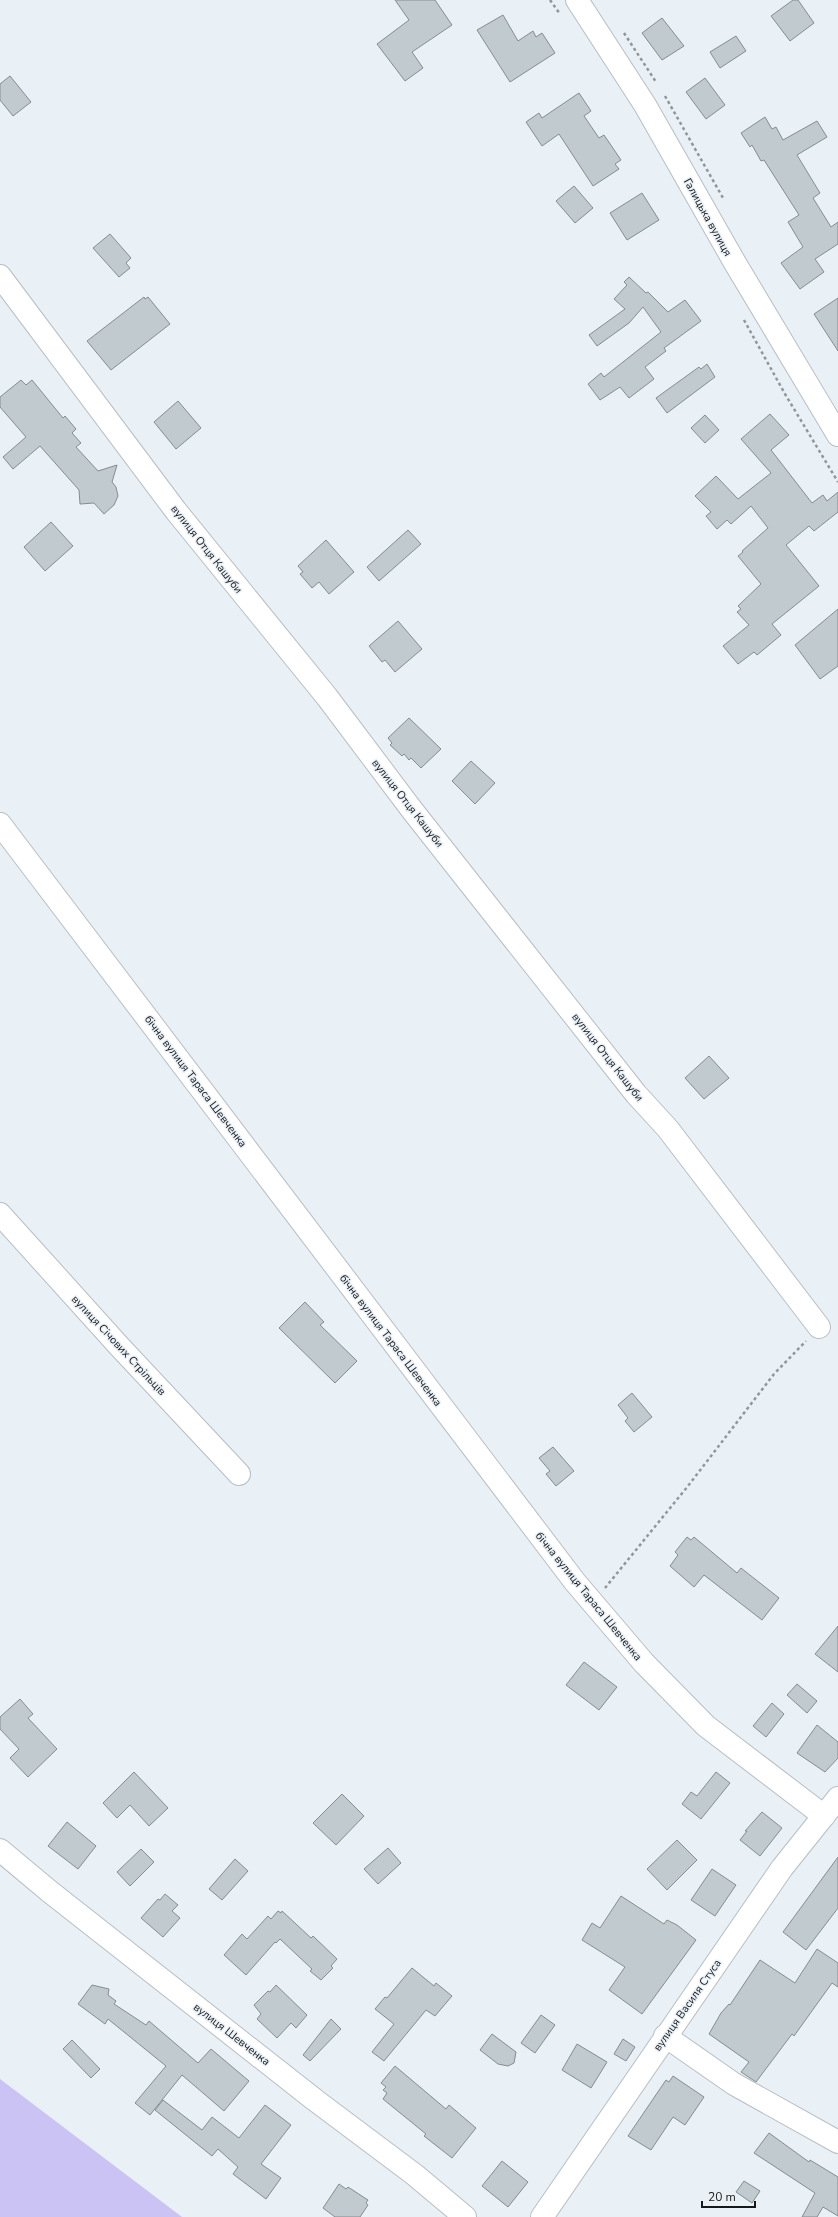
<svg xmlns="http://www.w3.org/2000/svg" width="838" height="2217" font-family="'Nunito Sans',sans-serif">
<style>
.green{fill:#ccc3f5}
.building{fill:#c1cace;stroke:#858d90}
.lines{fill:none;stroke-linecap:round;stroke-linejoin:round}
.minor-casing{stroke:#b7bec4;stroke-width:24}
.path{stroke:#91969a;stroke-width:2.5;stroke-dasharray:3 3;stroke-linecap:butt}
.minor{stroke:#fff;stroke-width:22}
.labels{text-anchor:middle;stroke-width:3;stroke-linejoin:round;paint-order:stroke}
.street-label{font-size:11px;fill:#16181a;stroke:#e9f0f6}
</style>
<rect width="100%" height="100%" fill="#e9f0f6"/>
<path class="green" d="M0,2079L182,2217H0Z"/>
<path class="building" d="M395,0H435L452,25L412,52L423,68L405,81L377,44L409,20Z
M793,0H798L814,23L790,41L771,16Z
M503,15L518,41L533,31L536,37L542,33L555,53L510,82L477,30Z
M662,18L684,46L662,60L642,33Z
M736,36L746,51L720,68L710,52Z
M10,76L31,102L13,116L0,100V84Z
M705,78L725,105L706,119L686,92Z
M579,93L591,111L584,116L599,138L604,135L621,160L615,164L619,169L593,186L559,134L542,146L526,122L539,113L542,118Z
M765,117L772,129L776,127L783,140L817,121L827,137L797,155L820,193L813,198L831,227L838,222V244L815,259L824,272L800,289L781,263L803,247L788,222L799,215L764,160L761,161L752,145L750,147L741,133Z
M574,186L593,208L575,223L556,201Z
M642,193L659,220L627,240L610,213Z
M110,234L131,258L126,263L130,268L119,277L93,248Z
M629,277L646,293L648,292L668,312L685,300L701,321L664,348L666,351L645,367L654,379L629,398L620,387L600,400L588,384L601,373L604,377L661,332L643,307L629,323L597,346L589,335L625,309L614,299L627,285L624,282Z
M144,297L145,299L148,297L170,324L111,370L87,341Z
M838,298V351L814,314Z
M707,364L715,377L667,413L656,398L699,367L701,369Z
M21,380L26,385L32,380L63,418L65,416L76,429L72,433L81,443L76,447L98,471L117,465L112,482L116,487L118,496L114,505L104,514L94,503L80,504L79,490L40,446L13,469L3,457L26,437L0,407V397Z
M178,401L201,428L176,449L154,422Z
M770,414L789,435L771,450L812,503L823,495L827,501L838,492V512L814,531L809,526L786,545L819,586L772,624L781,635L757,655L754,652L738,664L723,646L749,625L737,612L741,609L738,606L761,584L738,556L743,552L742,551L768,528L751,506L731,524L727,520L717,529L706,516L711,512L695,496L716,476L738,499L771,473L741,439Z
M705,415L719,430L705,443L691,428Z
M51,522L73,546L45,571L24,547Z
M408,530L421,544L379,581L367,567Z
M326,540L354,572L329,594L319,582L312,588L300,574L303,572L298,566Z
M838,609V666L820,679L795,645Z
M398,621L422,649L395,672L385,660L382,662L369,646Z
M409,718L441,749L421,768L411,758L409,760L404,754L402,756L390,745L392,743L388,738Z
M471,761L495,783L475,804L452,781Z
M709,1056L729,1078L704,1099L685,1078Z
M305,1302L324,1322L320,1325L357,1361L335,1383L279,1328Z
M632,1393L652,1417L634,1432L625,1421L628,1418L618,1405Z
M553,1447L574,1471L556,1486L546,1474L550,1471L539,1458Z
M687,1537L691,1540L694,1537L737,1573L741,1568L779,1598L762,1620L704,1575L694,1587L670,1566L678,1555L675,1552Z
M838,1626V1672L815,1654Z
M584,1662L617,1687L599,1710L566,1685Z
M797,1684L817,1701L807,1713L787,1695Z
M20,1699L33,1714L28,1718L57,1749L28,1777L10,1758L19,1749L0,1729V1717Z
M772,1703L784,1714L766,1737L753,1726Z
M817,1725L838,1742V1758L825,1772L797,1753Z
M134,1772L168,1808L149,1826L130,1805L117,1818L103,1803Z
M716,1772L730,1783L701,1819L682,1804L691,1792L697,1796Z
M342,1794L364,1816L336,1845L313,1823Z
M762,1812L782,1828L760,1856L740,1840L747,1831H745Z
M67,1822L96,1846L78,1869L48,1846Z
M677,1840L697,1860L667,1890L647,1869Z
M388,1848L401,1863L378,1884L364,1869Z
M141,1849L154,1862L130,1886L117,1872Z
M838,1857V1908L806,1950L783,1932Z
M235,1859L248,1871L222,1900L209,1889Z
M712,1869L736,1885L715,1916L691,1900Z
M165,1894L178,1905L172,1911L180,1918L163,1937L141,1918L158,1899L160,1900Z
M621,1896L664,1924L667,1920L677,1925L696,1940L642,2014L609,1990L625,1967L582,1940L592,1923L600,1928Z
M278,1911L281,1913L282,1911L311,1938L313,1936L337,1959L331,1966L333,1968L321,1980L310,1971L312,1969L280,1939L276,1943L275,1942L246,1975L224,1955L242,1934L247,1939L268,1916L271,1919Z
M817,1949L838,1963V1987L832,1983L794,2036L792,2034L756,2082L741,2072L749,2062L709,2034L721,2013L729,2004L730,2005L760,1960L795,1983Z
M412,1968L434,1986L436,1983L452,1996L435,2016L426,2010L384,2061L372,2052L394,2024L375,2009L385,1997L387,1998Z
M92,1985L109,1989L108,1995L116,2001L114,2004L146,2025L149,2021L198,2063L211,2049L249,2081L224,2111L182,2075L150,2115L135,2103L166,2066L108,2019L105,2024L78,2004Z
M276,1985L307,2015L296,2028L291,2023L277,2038L257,2019L261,2014L254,2005L268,1991L270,1992Z
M541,2015L555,2025L535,2053L521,2043Z
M331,2019L341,2029L310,2061L303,2055Z
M492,2034L516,2052L514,2063L508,2066L498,2064L480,2050Z
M623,2039L635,2047L626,2061L614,2054Z
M72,2040L100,2069L91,2078L63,2049Z
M577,2044L607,2062L591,2088L562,2070Z
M395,2066L446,2109L449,2105L476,2128L452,2158L424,2136L426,2134L383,2099L387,2093L383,2090L386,2087L381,2083Z
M673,2076L704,2097L685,2125L673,2117L651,2150L628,2136L666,2080L669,2082Z
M163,2100L202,2130L212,2117L239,2138L265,2105L291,2125L261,2164L281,2178L266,2199L233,2174L238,2167L218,2149L212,2156L155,2110Z
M769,2133L809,2162L810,2160L838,2177V2216L823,2207L817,2217H802L815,2193L754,2153Z
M502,2161L528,2182L508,2207L482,2186Z
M744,2181L760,2191L752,2203L736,2192Z
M339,2184L346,2189L348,2187L368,2200L366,2203L368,2205L360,2217H335L323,2208Z"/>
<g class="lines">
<defs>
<path id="minor" d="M577,0L645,105L735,263L838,435
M0,276L176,511L327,697L412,810L636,1094L668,1129L819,1327
M0,824L575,1582L644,1663L706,1726L824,1816
M0,1214L119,1346L239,1474
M0,1850L49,1891L315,2100L415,2175L465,2217
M665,2036L734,2084L838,2142
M542,2217L782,1868L838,1798"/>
</defs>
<use href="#minor" class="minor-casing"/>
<path class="path" d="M550,0L560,14
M624,33L656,82
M665,96L723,198
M744,320L785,394L838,482
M605,1588L688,1486L774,1374L806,1341"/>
<use href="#minor" class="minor"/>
</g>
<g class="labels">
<g class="street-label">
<text transform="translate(708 217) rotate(61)" y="4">Галицька вулиця</text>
<text transform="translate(207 549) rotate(52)" y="4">вулиця Отця Кашуби</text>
<text transform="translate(408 803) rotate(52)" y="4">вулиця Отця Кашуби</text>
<text transform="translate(608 1057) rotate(52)" y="4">вулиця Отця Кашуби</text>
<text transform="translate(196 1081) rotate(53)" y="4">бічна вулиця Тараса Шевченка</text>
<text transform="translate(391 1340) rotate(53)" y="4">бічна вулиця Тараса Шевченка</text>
<text transform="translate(119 1345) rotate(47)" y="4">вулиця Січових Стрільців</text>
<text transform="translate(589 1596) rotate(51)" y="4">бічна вулиця Тараса Шевченка</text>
<text transform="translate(687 2005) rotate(-55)" y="4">вулиця Василя Стуса</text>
<text transform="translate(232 2034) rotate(38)" y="4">вулиця Шевченка</text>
</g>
</g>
<path d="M702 2201v6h53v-6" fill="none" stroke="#16181a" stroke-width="2"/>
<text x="708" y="2201" font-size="12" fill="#16181a" stroke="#e9f0f6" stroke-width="3" paint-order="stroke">20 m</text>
</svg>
